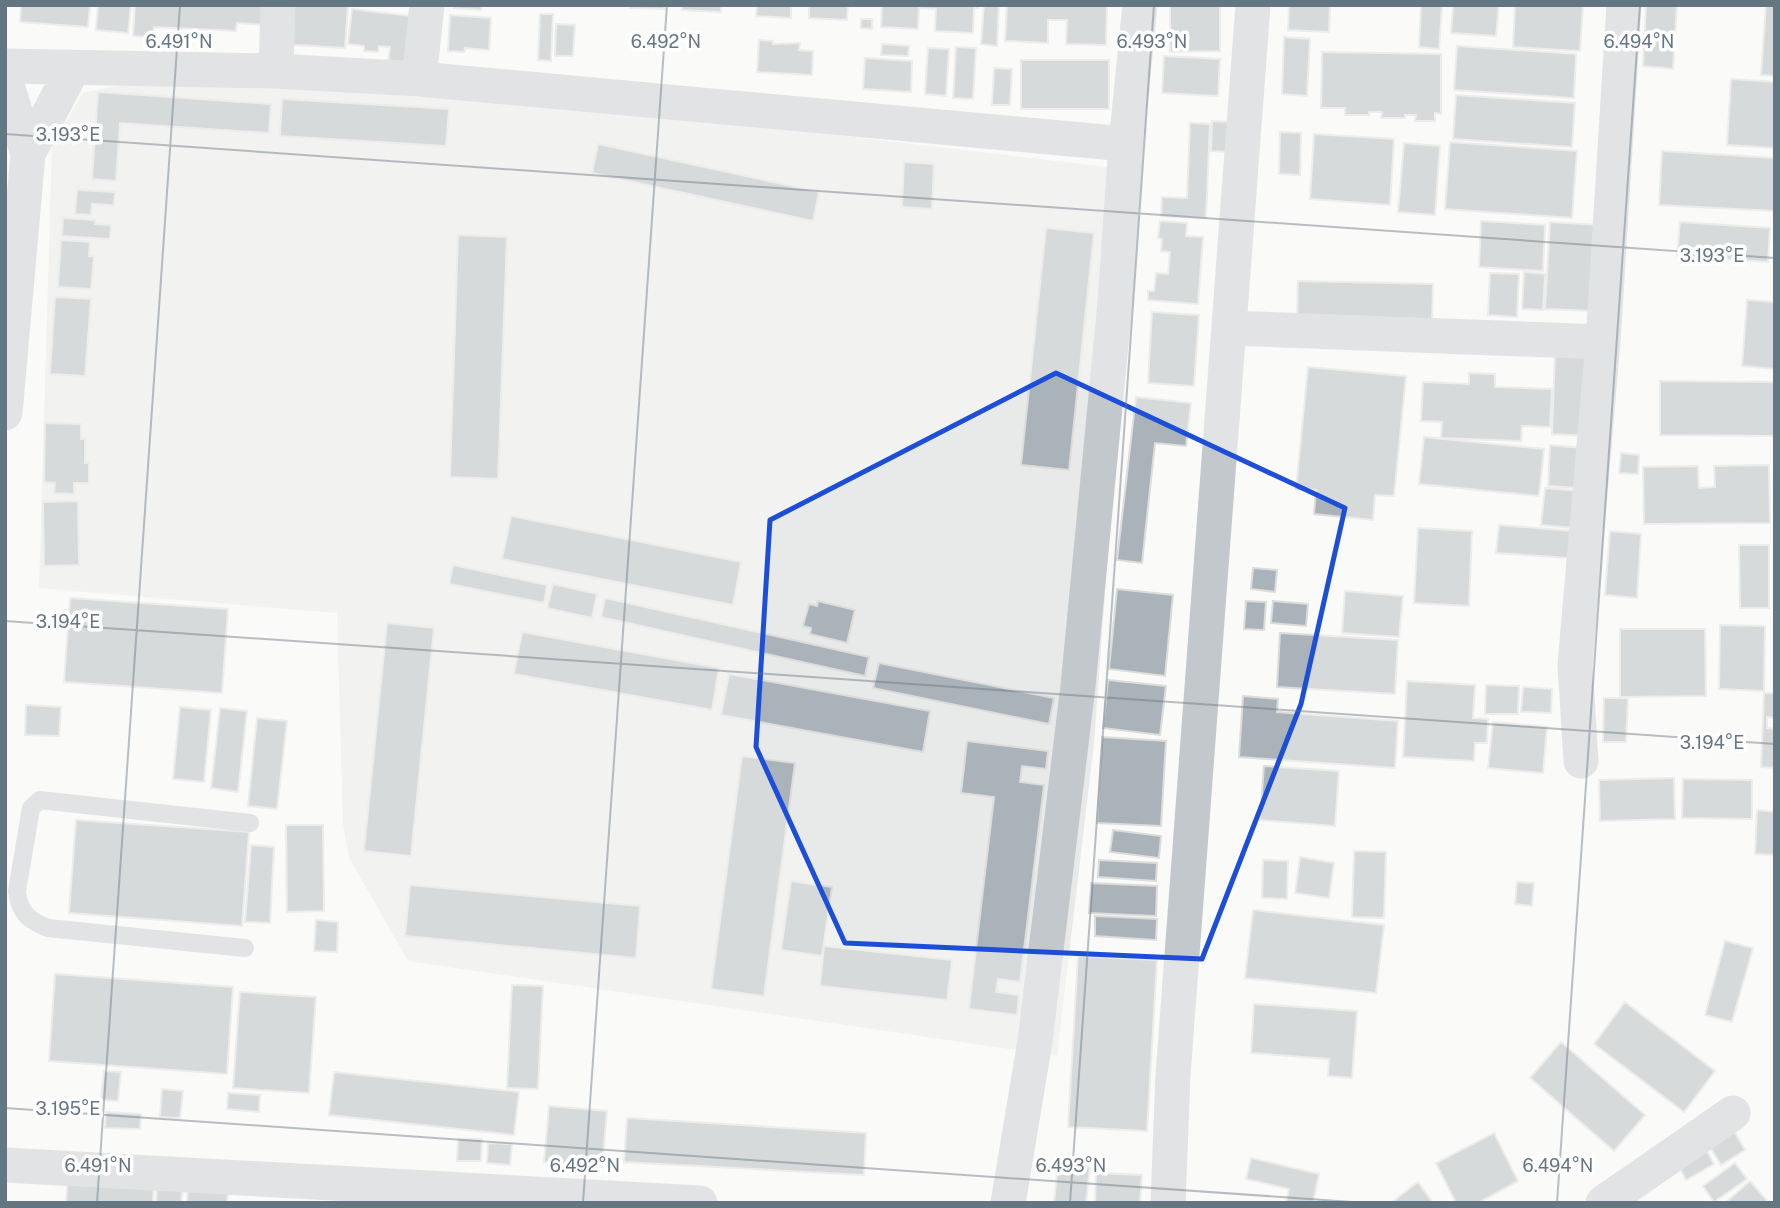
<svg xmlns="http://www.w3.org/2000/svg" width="1780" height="1208" font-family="'Public Sans',sans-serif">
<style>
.built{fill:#e8e9e9}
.building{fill:#aab3b9;stroke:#dcdcda;stroke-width:2}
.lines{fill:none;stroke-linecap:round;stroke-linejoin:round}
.lane{stroke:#c3c8cc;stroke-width:18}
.street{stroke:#c3c8cc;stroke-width:35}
.marked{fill:none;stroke:#1d4ed8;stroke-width:5;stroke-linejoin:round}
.ticks{fill:none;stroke:#657683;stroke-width:2;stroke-opacity:0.45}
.ticks-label{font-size:18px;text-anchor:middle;fill:#657683;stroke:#fff;stroke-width:7;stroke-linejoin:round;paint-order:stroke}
</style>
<rect width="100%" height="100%" fill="#fafaf8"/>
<path class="built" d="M145,79L635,111L1114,168L1133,212L1094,743L1057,1056L408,961L349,857L343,824L337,613L39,588L52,146L83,93Z"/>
<path class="building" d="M21,5H90L88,27L20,22Z
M98,5H131L128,33L96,30Z
M135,5H268L267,25L237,23L236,31L154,27L153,37L133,36Z
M283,5H348L345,48L280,44Z
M454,5H481V10L454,8Z
M631,5H665L664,9L630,8Z
M683,5H721V12L682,10Z
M757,5H791V18L756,16Z
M809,5H848L847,20L809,18Z
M882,5H979L978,8H974L973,33L935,31L936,9L919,8L918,29L881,27Z
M984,5H999L997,46L981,44Z
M1007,5H1107L1106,45L1066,44L1067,20H1048V43L1005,41Z
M1170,5H1220V51L1170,52Z
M1289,5H1330L1329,32L1288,30Z
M1421,5H1442L1439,49L1419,47Z
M1453,5H1499L1496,36L1451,33Z
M1515,5L1583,6L1580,51L1513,47Z
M1646,5H1677L1673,69L1643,66Z
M1766,5H1775V76L1761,75Z
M352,9L428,18L414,66L388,63L390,47L379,46L378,52L364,51V46L348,44Z
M540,14H553L551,61L538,60Z
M450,15L491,18L489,50L465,48L464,52L448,51Z
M861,19H872V29L861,28Z
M556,24L575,25L573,56H555Z
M1284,37L1310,39L1307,96L1282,94Z
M759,40L773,41V44L800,43L799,50L813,51L812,75L757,72Z
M882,44L909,46L908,56L881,55Z
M1457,46L1576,54L1574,98L1454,90Z
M956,47L976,48L973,99L953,98Z
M928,48L949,49L946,96L925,94Z
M1322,52L1441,54V114L1435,113V121H1415L1416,115H1405V118H1381L1382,112H1369V115H1345V108H1321Z
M1164,56L1220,59L1218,96L1162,93Z
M865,58L912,61L911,92L863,89Z
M1021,60H1109V109H1021Z
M994,68L1012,69L1010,105H992Z
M1731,79L1775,82V148L1727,145Z
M98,92L271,104L269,133L120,123L116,181L92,179Z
M1456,95L1575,103L1572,147L1453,139Z
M282,99L449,109L446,146L280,136Z
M1212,121L1229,122L1228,152L1211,151Z
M1190,123L1210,124L1206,218L1161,216L1162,197L1187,198Z
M1280,132L1301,133L1300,175L1279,174Z
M1314,134L1394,139L1390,205L1310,199Z
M1450,142L1577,151L1572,218L1445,209Z
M1404,143L1440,146L1435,215L1398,212Z
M598,144L819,192L813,221L592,173Z
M1662,151L1775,158V211L1659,205Z
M904,162L934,164L932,209L902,207Z
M77,190L115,192L114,205L92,204L91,215L75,214Z
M63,218L95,220V224L111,225L110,239L62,236Z
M1160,221L1187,223L1186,236L1203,237L1198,304L1148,300V291H1154L1156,273L1168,274L1170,252L1161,251L1162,239L1158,238Z
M1481,221L1545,225L1543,271L1479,267Z
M1550,222L1600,225L1595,311L1545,309Z
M1680,222L1770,228L1768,262L1677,256Z
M1046,228L1094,233L1069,470L1021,465Z
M458,235L507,237L498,479L450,477Z
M61,240L90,242L89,256H94L91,289L58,287Z
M1524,272L1545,274L1543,310L1522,309Z
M1490,273L1519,274L1517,317L1488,315Z
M1298,281L1433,284L1432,322L1297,319Z
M55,297L91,299L85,376L50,374Z
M1747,300L1775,302V369L1742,366Z
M1152,312L1199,315L1194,386L1148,383Z
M1555,352L1592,353L1589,436L1552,434Z
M1308,367L1406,376L1394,496L1375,495L1373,520L1314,514L1316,490L1296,489Z
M1469,373L1495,374V387L1552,389L1550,427L1522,426L1521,441L1441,438L1442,422L1421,421L1423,382L1469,384Z
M1660,381L1775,382V436L1660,435Z
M1136,397L1191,403L1186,446L1155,443L1142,563L1117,560Z
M45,423L81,424V439H85V463H89V483H74V494L54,493L55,483L44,482Z
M1424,437L1544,449L1539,496L1419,484Z
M1550,445L1582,448L1579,488L1548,486Z
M1621,453L1639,455L1638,474L1619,473Z
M1769,465L1770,523L1644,524L1643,467L1698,466L1699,488L1715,487L1714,466Z
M1545,488L1578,491L1574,528L1541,525Z
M78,501L79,565L44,566L43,502Z
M511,516L741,562L733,605L502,559Z
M1499,525L1572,531L1570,558L1496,553Z
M1418,528L1472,531L1469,606L1414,603Z
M1610,531L1641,534L1637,598L1605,595Z
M1739,545H1769V608H1740Z
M453,565L547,585L544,603L449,584Z
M1253,568L1277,570L1275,592L1251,589Z
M553,584L597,594L592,618L547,608Z
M1117,589L1173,595L1165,676L1109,669Z
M1345,591L1403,596L1399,637L1342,633Z
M70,598L228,609L222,693L64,682Z
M605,598L869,657L865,676L601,617Z
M818,601L855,610L847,643L810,634L811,628L803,626L809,604L817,606Z
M1246,601L1266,602L1264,630L1244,629Z
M1273,601L1308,604L1306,626L1271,623Z
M387,623L434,628L411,856L364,851Z
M1720,625L1765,626L1764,691L1719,689Z
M1620,629H1705L1706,696L1620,697Z
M522,632L719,668L712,710L514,674Z
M1280,633L1398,640L1395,694L1277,687Z
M879,663L1054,698L1049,724L873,688Z
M729,674L930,711L923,752L721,715Z
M1108,680L1166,686L1160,735L1103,728Z
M1407,681L1475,685L1473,718L1488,719L1487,743H1475L1474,761L1403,757Z
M1486,685L1519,686L1518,714H1485Z
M1523,687L1552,689L1551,713L1521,712Z
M1764,693H1775V718L1767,717V728L1775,729V768L1761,767Z
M1243,696L1278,699L1277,712L1398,721L1395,768L1239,757Z
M1604,698H1628L1626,742H1603Z
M26,705L61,707L59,736L25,735Z
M180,707L211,710L204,782L173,779Z
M220,708L247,711L238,792L211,788Z
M257,718L287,721L277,809L248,806Z
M1493,722L1547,727L1543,773L1488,768Z
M1102,737L1166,741L1161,826L1097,823Z
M967,741L1048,751L1046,769L1022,766L1020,782L1044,785L1020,982L998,979L996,992L1019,995L1017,1015L969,1009L994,797L961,793Z
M742,756L795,763L764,996L711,989Z
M1264,766L1339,771L1335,826L1260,820Z
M1674,778L1675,819L1600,821L1599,780Z
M1683,779L1752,780V819L1682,818Z
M1757,810L1775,812V855L1755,854Z
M76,820L249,832L242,926L69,913Z
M286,825H323L324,911L287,912Z
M1113,830L1161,836L1159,858L1110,852Z
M251,845L274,847L270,923L245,922Z
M1354,851L1386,852L1384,918L1352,917Z
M1300,857L1334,863L1329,898L1295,893Z
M1099,860L1157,863L1156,881L1098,877Z
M1263,860L1288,861L1287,899L1262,898Z
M791,881L832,887L822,956L781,950Z
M1517,882L1534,883L1532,906L1515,904Z
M1091,883L1157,886L1156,916L1089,913Z
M410,885L640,906L636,958L405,936Z
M1253,910L1384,925L1376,993L1245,978Z
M1095,916L1157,919L1156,940L1095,936Z
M316,920L338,922L337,952L314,951Z
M1725,941L1753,948L1732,1022L1705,1015Z
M824,946L952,960L947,1000L820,986Z
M1078,956L1157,960L1147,1131L1068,1127Z
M55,974L233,987L227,1074L49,1061Z
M512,985L543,986L538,1089L507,1088Z
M240,992L316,997L309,1093L233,1088Z
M1625,1002L1715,1071L1684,1112L1594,1044Z
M1254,1004L1357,1011L1352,1078L1328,1076L1329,1059L1251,1053Z
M1561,1042L1645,1115L1614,1151L1530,1078Z
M104,1071L121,1072L118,1101L101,1100Z
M334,1072L519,1092L514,1135L329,1115Z
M162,1089L183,1091L180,1118L160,1117Z
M228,1093L260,1095L259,1112L227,1109Z
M549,1106L607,1111L602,1167L544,1162Z
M106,1112L141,1114L140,1129L105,1128Z
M627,1118L866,1133L864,1175L624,1162Z
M1734,1131L1745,1150L1721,1165L1709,1145Z
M1494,1133L1518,1181L1478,1203H1456L1436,1163Z
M458,1139H482L481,1161H457Z
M488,1143L512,1144L510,1165L487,1163Z
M1706,1150L1714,1164L1686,1180L1678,1165Z
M1251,1158L1319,1174L1313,1203H1286L1289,1189L1246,1179Z
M1735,1163L1747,1179L1714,1202L1703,1186Z
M1058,1164L1090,1167L1086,1203H1054Z
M68,1173L154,1178L153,1203H66Z
M1096,1173L1142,1175L1140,1203H1095Z
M1750,1181L1769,1203H1725Z
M1418,1182L1433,1203H1391Z
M157,1183L183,1185L181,1203H156Z
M188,1186L228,1189L227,1203H187Z"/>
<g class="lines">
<path class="lane" d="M245,948L48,928C29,921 19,912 17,891L31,808L40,800L250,823"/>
<path class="street" d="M5,66L276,71L419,79L1126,144
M276,71L278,5
M5,79L28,154
M419,79L427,5
M1229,328L1603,342
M5,413L28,154L73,68
M1581,761L1575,665L1603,342L1624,5
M5,1165L700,1203
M1008,1203L1035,1041L1078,686L1115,303L1126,144L1140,5
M1168,1203L1173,1075L1253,5
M1603,1203L1733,1113"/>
</g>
<path d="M0 0H1780V1208H0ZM1056,373L1345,508L1301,704L1202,959L845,943L756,747L770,520Z" fill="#fafaf8" fill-opacity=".55" fill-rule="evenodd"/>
<path class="marked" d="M1056,373L1345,508L1301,704L1202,959L845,943L756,747L770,520Z"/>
<path class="ticks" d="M5,134L1775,258M5,621L1775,744M5,1108L1367,1203M97,1203L180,5M583,1203L667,5M1070,1203L1154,5M1557,1203L1640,5"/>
<g class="ticks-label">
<text x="179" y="48">6.491°N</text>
<text x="666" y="48">6.492°N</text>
<text x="1152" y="48">6.493°N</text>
<text x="1639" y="48">6.494°N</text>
<text x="68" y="141">3.193°E</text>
<text x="1712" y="262">3.193°E</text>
<text x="68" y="628">3.194°E</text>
<text x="1712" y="749">3.194°E</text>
<text x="68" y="1115">3.195°E</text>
<text x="98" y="1172">6.491°N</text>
<text x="585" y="1172">6.492°N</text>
<text x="1071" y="1172">6.493°N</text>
<text x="1558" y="1172">6.494°N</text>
</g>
<rect width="1780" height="1208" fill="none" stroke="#657683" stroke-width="14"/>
</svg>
